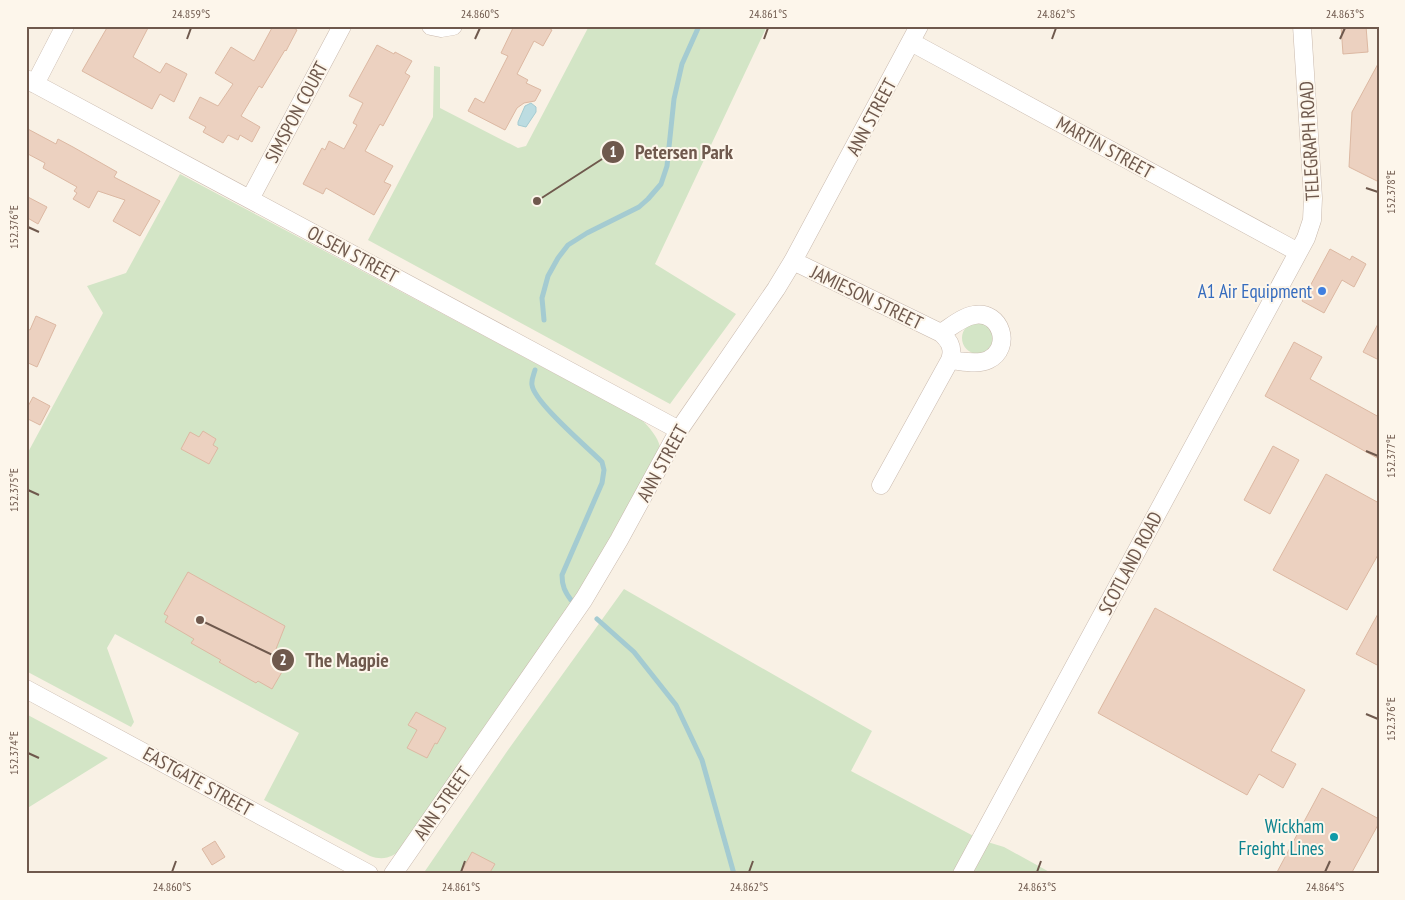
<svg xmlns="http://www.w3.org/2000/svg" width="1405" height="900" font-family="'PT Sans Narrow',sans-serif">
<style>
.green{fill:#d3e5c6}
.water{fill:#bcdce1;stroke:#a4cbd1}
.lines{fill:none;stroke-linecap:round;stroke-linejoin:round}
.stream{stroke:#a4cbd1;stroke-width:5}
.building{fill:#ecd1c0;stroke:#dcb8a2}
.minor-casing{stroke:#c9b9ad;stroke-width:19}
.minor{stroke:#fff;stroke-width:18}
.ticks{fill:none;stroke:#6f594d;stroke-width:2}
.shop-dot{fill:#3f7fe0;stroke:#fdf6eb;stroke-width:2}
.culture-dot{fill:#0f9aa8;stroke:#fdf6eb;stroke-width:2}
.labels{text-anchor:middle;stroke-width:4;stroke-linejoin:round;paint-order:stroke}
.street-label{font-size:19px;fill:#6f594d;stroke:#fdf6eb}
.shop-label{font-size:19px;fill:#366cbe;stroke:#fdf6eb;text-anchor:end}
.culture-label{font-size:19px;fill:#0d838f;stroke:#fdf6eb;text-anchor:end}
.leader{fill:none;stroke:#6f594d;stroke-width:2}
.callout-dot{fill:#6f594d;stroke:#fdf6eb;stroke-width:2}
.mark-label{font-size:15px;text-anchor:middle;font-weight:bold;fill:#fff}
.callout-label{font-size:20px;text-anchor:middle;font-weight:bold;fill:#6f594d;stroke:#fdf6eb;stroke-width:4;stroke-linejoin:round;paint-order:stroke}
.neatline{fill:none;stroke:#6f594d;stroke-width:2}
.ticks-label{font-size:12px;text-anchor:middle;fill:#6f594d}
</style>
<rect width="100%" height="100%" fill="#f9f1e5"/>
<path class="green" d="M589,26H767L655,264L736,314L670,404L368,240L433,117L434,66L440,67V108L518,148L526,146Z
M180,174L642,420C649,427 658,437 660,447L586,583L403,848C393,857 384,861 370,856L264,800L299,733L115,634L107,648L134,722L131,727L26,671V456L103,313L87,286L126,273Z
M962 338a16 16 0 1 1 32 0a16 16 0 1 1-32 0Z
M624,589L872,731L851,771L981,840L1004,847L1053,874H423L508,750Z
M26,714L108,758L26,809Z"/>
<path class="water" d="M531,103L536,107V112L526,127L518,125V122L525,106Z"/>
<g class="lines">
<path class="stream" d="M544,320L542,298L548,276L558,258L568,245L587,233L639,207L648,199L661,184L667,166L674,99L682,64L699,26
M535,370C534,374 531,380 532,385C534,402 587,447 602,462L604,470L602,483L562,575C562,586 565,592 571,600
M597,619L634,652L676,705L702,760L734,874"/>
</g>
<path class="building" d="M108,26H149L133,57L160,73L166,63L187,74L174,102L160,94L152,109L82,71Z
M273,26H290L297,30L286,51L285,50L262,88L259,86L241,116L260,127L252,142L240,135L238,140L228,135L223,143L203,132L206,127L189,118L200,97L218,106L233,84L215,73L231,47L254,61Z
M514,26H545L552,30L543,46L534,41L517,74L528,80L526,83L541,90L535,101L524,103L517,108L505,130L468,111L475,98L484,103L508,56L501,53Z
M1341,26H1366L1368,52L1343,54Z
M377,45L394,54L395,52L412,61L405,73L410,76L383,126L380,124L365,151L393,166L384,182L391,185L374,215L326,188L323,194L303,184L322,148L325,150L329,141L344,149L357,125L353,123L363,103L349,96Z
M1379,62V182L1349,167L1352,112Z
M26,128L56,144L58,139L73,147L117,172L114,177L160,201L140,236L113,221L125,200L98,191L89,208L73,199L77,193L74,191L77,187L43,168L45,163L26,153Z
M26,196L47,207L38,224L26,217Z
M1330,249L1350,260L1352,256L1366,264L1354,287L1342,280L1324,313L1302,301Z
M36,316L56,325L37,367L26,362V328L30,330Z
M1379,322V360L1363,352Z
M1294,342L1322,357L1310,379L1379,417V459L1265,396Z
M33,397L50,406L40,425L26,418V410Z
M203,431L216,439L213,445L218,448L209,464L181,449L190,432L199,437Z
M1273,446L1299,460L1270,514L1244,500Z
M1326,474L1379,503V553L1347,610L1273,570Z
M188,572L285,626L276,649L290,658L272,689L258,681L256,683L219,662L221,660L191,643L194,639L165,622L168,616L164,614Z
M1155,608L1305,690L1271,751L1296,764L1283,788L1259,774L1247,795L1098,713Z
M1379,612V666L1356,654Z
M416,712L446,728L437,744L435,743L427,758L407,748L417,730L408,725Z
M1322,788L1379,819V823L1351,874H1276Z
M215,841L225,857L212,865L202,849Z
M472,852L495,864L489,874H460Z"/>
<g class="lines">
<defs>
<path id="minor" d="M431,26L441,28L453,26
M911,42L1298,252
M26,79L679,430
M35,84L65,26
M250,199L342,26
M793,261L941,333C950,341 954,349 950,360L881,485
M941,333C951,327 962,317 974,315C1001,310 1013,348 988,360C977,365 962,361 950,360
M26,689L369,874
M393,874L584,599L619,540L679,430L776,289L793,261L919,26
M962,874L1306,238L1312,220L1313,198L1302,26"/>
</defs>
<use href="#minor" class="minor-casing"/>
<use href="#minor" class="minor"/>
</g>
<path class="ticks" d="M187,39L191,28M475,39L480,28M764,39L768,28M1052,39L1056,28M1340,39L1345,28M1366,188L1378,192M28,227L39,232M1366,451L1378,456M28,490L39,495M1366,714L1378,719M28,753L39,758M172,872L176,861M461,872L465,861M749,872L753,861M1037,872L1041,861M1325,872L1330,861"/>
<circle class="shop-dot" cx="1322" cy="291" r="5"/>
<circle class="culture-dot" cx="1334" cy="837" r="5"/>
<g class="labels">
<g class="street-label">
<text transform="translate(296 112) rotate(-62)" y="7">SIMSPON COURT</text>
<text transform="translate(871 117) rotate(-62)" y="7">ANN STREET</text>
<text transform="translate(1309 141) rotate(-93)" y="7">TELEGRAPH ROAD</text>
<text transform="translate(1105 147) rotate(29)" y="7">MARTIN STREET</text>
<text transform="translate(353 254) rotate(28)" y="7">OLSEN STREET</text>
<text transform="translate(867 297) rotate(26)" y="7">JAMIESON STREET</text>
<text transform="translate(662 463) rotate(-61)" y="7">ANN STREET</text>
<text transform="translate(1130 563) rotate(-62)" y="7">SCOTLAND ROAD</text>
<text transform="translate(198 781) rotate(29)" y="7">EASTGATE STREET</text>
<text transform="translate(442 803) rotate(-55)" y="7">ANN STREET</text>
</g>
<g class="shop-label">
<text x="1312" y="298">A1 Air Equipment</text>
</g>
<g class="culture-label">
<text x="1324" y="833">Wickham<tspan x="1324" dy="22">Freight Lines</tspan></text>
</g>
</g>
<path class="leader" d="M537 201L613 152M200 620L283 660"/>
<g class="callout-dot">
<circle cx="537" cy="201" r="5"/>
<circle cx="200" cy="620" r="5"/>
<circle cx="613" cy="152" r="12"/>
<circle cx="283" cy="660" r="12"/>
</g>
<g class="mark-label">
<text x="613" y="157">1</text>
<text x="283" y="665">2</text>
</g>
<g class="callout-label">
<text x="684" y="159">Petersen Park</text>
<text x="347" y="667">The Magpie</text>
</g>
<rect width="1405" height="900" fill="none" stroke="#fdf6eb" stroke-width="55"/>
<rect x="28" y="28" width="1350" height="844" class="neatline"/>
<g class="ticks-label">
<text x="191" y="18">24.859°S</text>
<text x="480" y="18">24.860°S</text>
<text x="768" y="18">24.861°S</text>
<text x="1056" y="18">24.862°S</text>
<text x="1345" y="18">24.863°S</text>
<text transform="translate(1391 192) rotate(-90)" y="4">152.378°E</text>
<text transform="translate(14 227) rotate(-90)" y="4">152.376°E</text>
<text transform="translate(1391 456) rotate(-90)" y="4">152.377°E</text>
<text transform="translate(14 490) rotate(-90)" y="4">152.375°E</text>
<text transform="translate(1391 719) rotate(-90)" y="4">152.376°E</text>
<text transform="translate(14 753) rotate(-90)" y="4">152.374°E</text>
<text x="172" y="891">24.860°S</text>
<text x="461" y="891">24.861°S</text>
<text x="749" y="891">24.862°S</text>
<text x="1037" y="891">24.863°S</text>
<text x="1325" y="891">24.864°S</text>
</g>
</svg>
